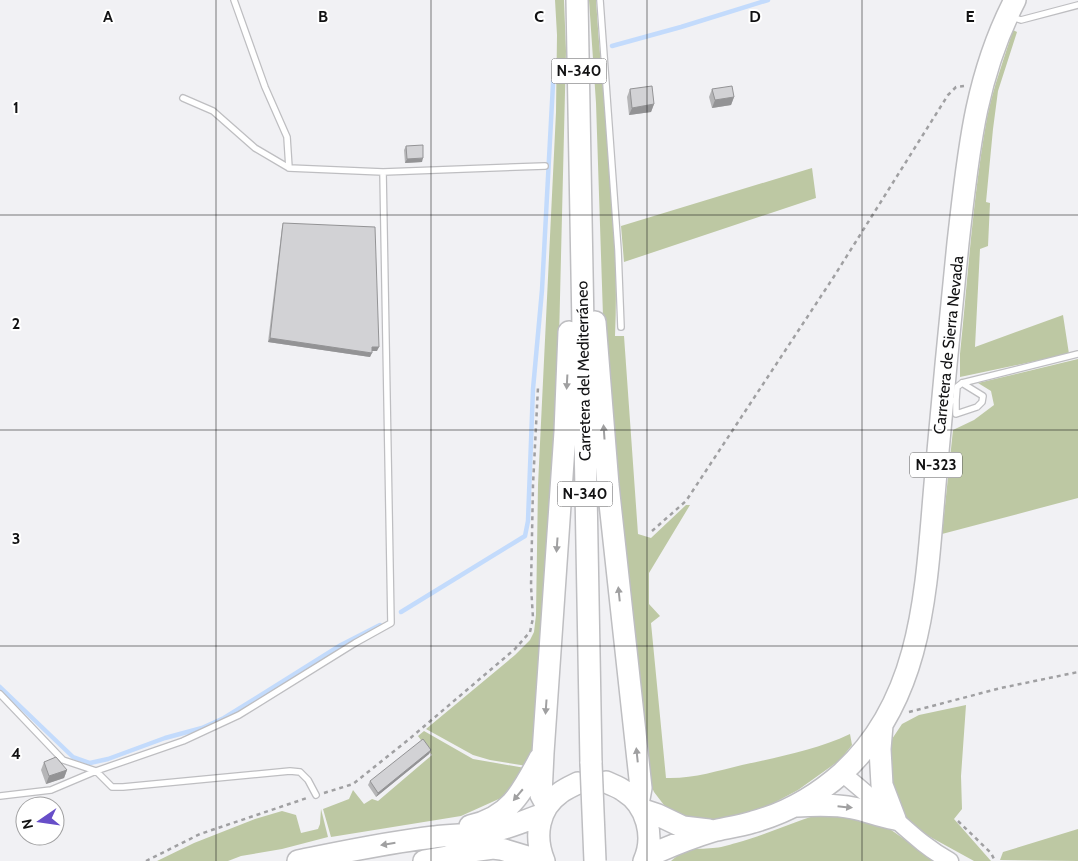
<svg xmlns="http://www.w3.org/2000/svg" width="1078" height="861" font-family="Cabin,sans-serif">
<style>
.green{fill:#bdc8a3}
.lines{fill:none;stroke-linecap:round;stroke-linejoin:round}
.stream{stroke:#c3dbfc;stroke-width:4.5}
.lane-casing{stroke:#bebec1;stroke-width:8}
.secondary-casing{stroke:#bebec1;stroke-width:19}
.highway-casing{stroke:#bebec1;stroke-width:24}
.path{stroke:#a0a0a2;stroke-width:2.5;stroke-dasharray:4 4;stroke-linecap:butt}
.lane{stroke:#fff;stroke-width:5.5}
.secondary{stroke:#fff;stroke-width:16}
.highway{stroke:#fff;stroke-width:21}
.highway-bridge-casing{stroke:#bebec1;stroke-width:24;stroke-linecap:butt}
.highway-bridge{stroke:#fff;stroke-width:21}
.wall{fill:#b5b5b7}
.shaded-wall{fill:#939395}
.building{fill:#d2d2d5;stroke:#939395}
.oneway{fill:#a0a0a1}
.grid{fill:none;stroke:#121213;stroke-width:1;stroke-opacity:0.55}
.labels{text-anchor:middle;stroke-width:4;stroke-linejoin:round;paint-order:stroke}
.shield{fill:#fff;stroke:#59595a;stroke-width:1}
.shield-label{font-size:15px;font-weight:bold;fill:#121213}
.street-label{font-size:16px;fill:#121213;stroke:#fff}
.grid-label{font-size:16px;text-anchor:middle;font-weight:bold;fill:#121213;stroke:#fff;stroke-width:4;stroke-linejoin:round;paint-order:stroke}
</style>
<rect width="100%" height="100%" fill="#f1f1f4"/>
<path class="green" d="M555,0H564L566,51L558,380L538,746L527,766L490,760L473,755L426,729L515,655L530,640L534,632L536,615L538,485L556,112L557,35Z
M589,0H596C603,112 620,224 615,336H624L638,534L651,538L686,505H690L649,573V604L660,616L651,623L666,778C692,779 717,771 742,765C778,757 816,750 850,734L852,745L840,760L798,790L770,805L746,813L712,821L691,820L667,809L654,792L648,779L626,578L603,316L596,103Z
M1013,30L1017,32L998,91L993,129L986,202L990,203L988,246L980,249L975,347L1063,315L1069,354L960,377V354C968,276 973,196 987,118C993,88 1004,59 1013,30Z
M812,168L816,198L624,262L621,226Z
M1078,359V498L942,534L953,430L974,420L994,405L991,391L978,383Z
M966,705L961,776L962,809L954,819L991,861H974L923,833L908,821L896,803L886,759L892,739L902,724L919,715Z
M424,731L473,759L525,768L512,786L501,798L461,816L331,837L323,809L349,799L353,790L364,804L372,799L378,801L432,755L418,736Z
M321,809L328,837L282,849L241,856L228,861H157L194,843L255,819L282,811L296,815L301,833L318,829L320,824Z
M827,812L887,827L935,861H671C688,846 693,850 713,848C720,848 728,845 736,843C767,835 796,820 827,812Z
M1078,829V861L1000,860L1003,852Z"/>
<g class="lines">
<path class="stream" d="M612,46L681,27L768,0
M401,612L525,536L528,521L533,389L542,290L554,65L565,61
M0,687L73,757L90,763L108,759L165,738L202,728L224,718L341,645L380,625"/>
<defs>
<path id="lane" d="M234,0L265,87L287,137L289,168
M600,0L618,250L621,327
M1012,17L1021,20L1078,5
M183,98L213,111L255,148L289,168L383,172L545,166
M956,400V414L977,407L982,402L983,396L962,383
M947,401L956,400L957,387L962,383L1078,354
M0,694L63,760L96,771
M316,795L308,780L300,772L290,771L123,787H112L96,771L183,741L239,715L355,643L391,623L383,172
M0,796L51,790L96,771"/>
<path id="secondary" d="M842,773C860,788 878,803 895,819C913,835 928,849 950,861"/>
<path id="highway" d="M577,0L591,763
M595,322L608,485L641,788L638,804
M606,782C612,785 619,787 624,791C647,805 655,837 644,861
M547,806L541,795L543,753L565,432L569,332
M797,806C815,805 835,804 853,808C868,811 878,816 895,819L882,785L880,749L882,725
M643,810L658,815L683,827L709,830
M470,826C510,817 522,792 540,758
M646,857C668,847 690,838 713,831C726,828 740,826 753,822C786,813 816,796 842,773C927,696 926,579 936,473C943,396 950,320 958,243C968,157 974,79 1015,0
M298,861C343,852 389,842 434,837C452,834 470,836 488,832C507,829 525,821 543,814
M424,861L447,857L472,851L493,848L501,849L541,861
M544,861C534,837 538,808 560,793C565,789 572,786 578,783"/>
</defs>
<use href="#lane" class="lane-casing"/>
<use href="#secondary" class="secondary-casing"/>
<use href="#highway" class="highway-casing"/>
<path class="path" d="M652,531L686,501L833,278L948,95L956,87L964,86
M909,712L1001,688L1078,672
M324,793L353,784L408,740L515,649L530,632L533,618L531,586L533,485L538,387
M958,821L991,853L995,861
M146,861L200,834L307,798"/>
<use href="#lane" class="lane"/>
<use href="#secondary" class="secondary"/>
<use href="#highway" class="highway"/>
<defs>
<path id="highway-bridge" d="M591,763L595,861"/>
</defs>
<use href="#highway-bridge" class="highway-bridge-casing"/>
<use href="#highway-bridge" class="highway-bridge"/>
</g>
<path class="wall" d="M630,89L654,104L651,112L629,115L627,97Z
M712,89L734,97L731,105L712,108L709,97Z
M406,146L422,162L405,163L404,150Z
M283,223L377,351H372L370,357L268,342L282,227Z
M431,750L429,754L376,797L368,785L370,781Z
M44,762L67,770L64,778L46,784L41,770Z"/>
<path class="shaded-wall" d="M734,97L731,105L712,108L715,100Z
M654,104L651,112L629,115L632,108Z
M423,158L422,162L405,163L407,159Z
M270,338L372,353L370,357L268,342Z
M372,347H379L377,351H370Z
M431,750L429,754L376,797L378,793Z
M67,770L64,778L46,784L49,776Z"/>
<path class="building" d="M652,86L654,104L632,108L630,89Z
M732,86L734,97L715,100L712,89Z
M423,145V158L407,159L406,146Z
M283,223L375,227L379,347H372V353L270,338Z
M423,739L431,750L378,793L370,781Z
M56,757L67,770L49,776L44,762Z"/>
<defs><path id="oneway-solid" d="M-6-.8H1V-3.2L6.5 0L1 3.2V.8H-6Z" transform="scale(1.25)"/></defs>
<g class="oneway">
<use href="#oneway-solid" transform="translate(567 382) rotate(93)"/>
<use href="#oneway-solid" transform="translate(604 432) rotate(-94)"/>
<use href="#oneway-solid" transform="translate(557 545) rotate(94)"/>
<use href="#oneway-solid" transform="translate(619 594) rotate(-96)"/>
<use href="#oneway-solid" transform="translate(546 707) rotate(94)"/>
<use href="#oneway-solid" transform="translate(637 755) rotate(-96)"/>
<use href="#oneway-solid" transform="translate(518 795) rotate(130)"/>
<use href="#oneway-solid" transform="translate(845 807) rotate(6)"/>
<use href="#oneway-solid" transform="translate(388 844) rotate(171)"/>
</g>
<path class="grid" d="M216,0V861M431,0V861M647,0V861M862,0V861M0,215H1078M0,430H1078M0,646H1078"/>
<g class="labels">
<g class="shield">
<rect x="551.5" y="58.5" width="55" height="25" rx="4"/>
<rect x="910" y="452.5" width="52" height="25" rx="4"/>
<rect x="557.5" y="481.5" width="55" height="25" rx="4"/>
</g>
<g class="shield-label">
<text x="579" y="76">N-340</text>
<text x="936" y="470">N-323</text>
<text x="585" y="499">N-340</text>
</g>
<g class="street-label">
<text transform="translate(948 345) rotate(-84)" y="6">Carretera de Sierra Nevada</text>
<text transform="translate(583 371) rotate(-91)" y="6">Carretera del Mediterráneo</text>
</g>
</g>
<g class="grid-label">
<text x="108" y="22">A</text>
<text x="323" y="22">B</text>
<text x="539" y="22">C</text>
<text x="755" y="22">D</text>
<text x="970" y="22">E</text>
<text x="16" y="113">1</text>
<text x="16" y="329">2</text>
<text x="16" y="544">3</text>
<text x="16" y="759">4</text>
</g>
<g transform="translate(40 821) rotate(257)"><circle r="24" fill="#ffffff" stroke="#a0a0a1"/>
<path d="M0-4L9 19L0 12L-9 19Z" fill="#674ec8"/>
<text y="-8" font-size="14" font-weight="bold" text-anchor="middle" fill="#121213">N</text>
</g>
</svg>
